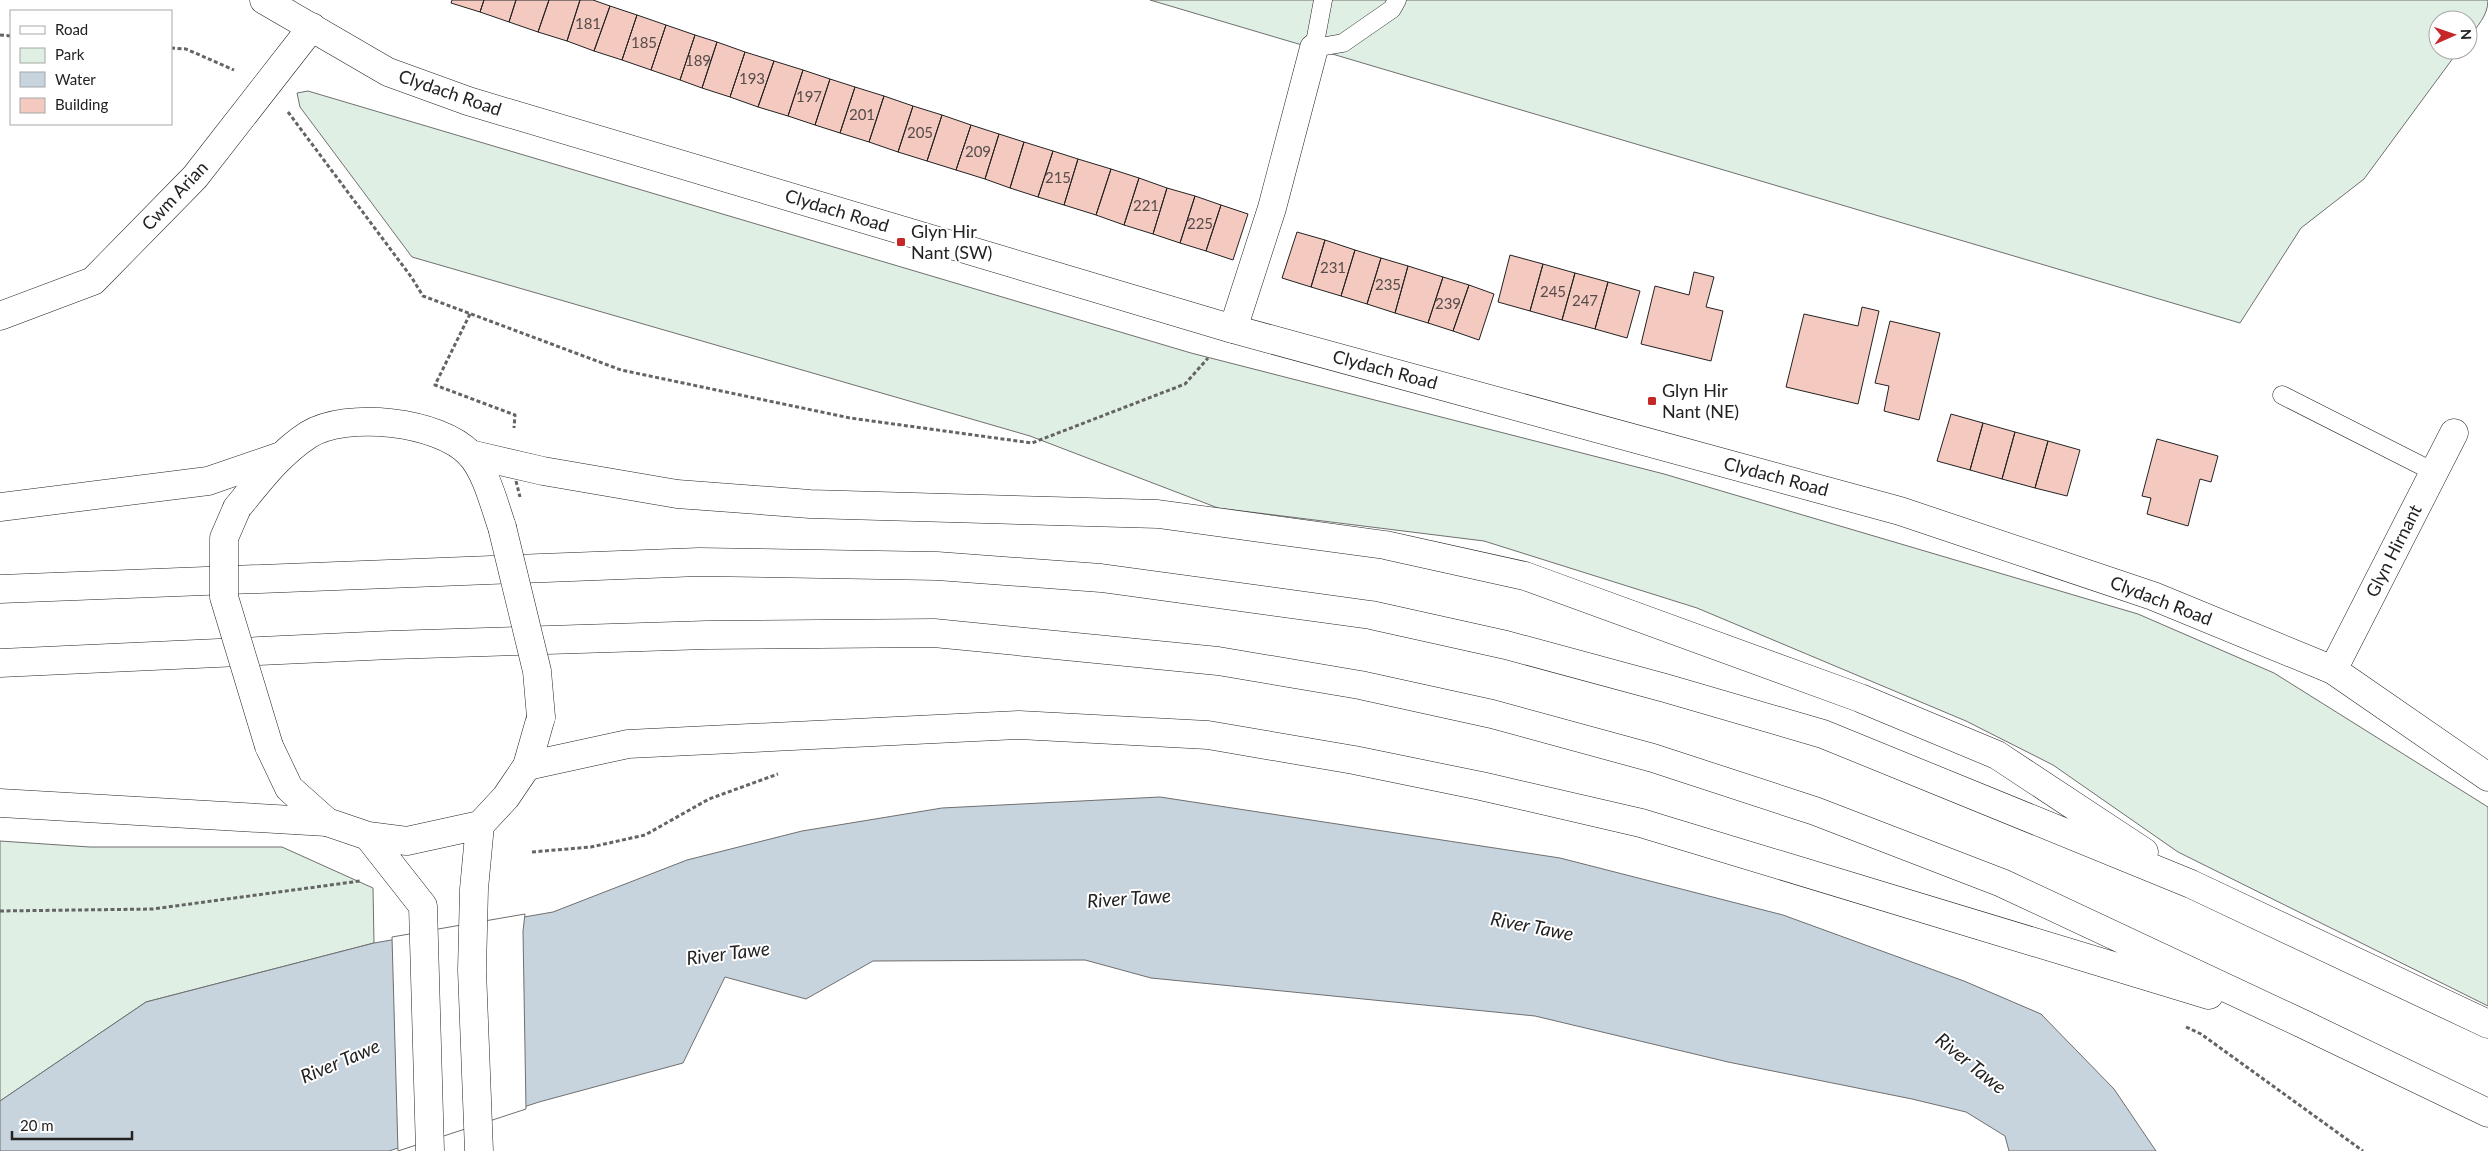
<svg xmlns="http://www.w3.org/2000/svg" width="2488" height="1151" font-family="Lato,sans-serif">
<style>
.green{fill:#e0efe3;stroke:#6f6f6f}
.water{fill:#c7d3dd;stroke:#6f6f6f}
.pier{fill:#fff;stroke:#6f6f6f}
.building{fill:#f3c9c0;stroke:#222}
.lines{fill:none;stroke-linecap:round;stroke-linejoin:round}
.service-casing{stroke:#222;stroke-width:19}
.minor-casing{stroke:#222;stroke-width:29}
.secondary-casing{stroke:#222;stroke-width:29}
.primary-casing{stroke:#222;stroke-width:29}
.path{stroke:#646464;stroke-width:3;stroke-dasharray:4 2.5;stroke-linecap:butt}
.service{stroke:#fff;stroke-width:18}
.minor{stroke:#fff;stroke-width:28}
.secondary{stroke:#fff;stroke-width:28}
.primary{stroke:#fff;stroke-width:28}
.secondary-bridge-casing{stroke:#222;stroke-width:29;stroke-linecap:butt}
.path-bridge{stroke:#646464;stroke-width:3;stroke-dasharray:4 2.5;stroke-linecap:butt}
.secondary-bridge{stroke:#fff;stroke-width:28}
.poi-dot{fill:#c62828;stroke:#fff;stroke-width:2}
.labels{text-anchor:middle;stroke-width:4;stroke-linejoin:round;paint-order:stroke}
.number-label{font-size:15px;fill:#564c4a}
.street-label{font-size:18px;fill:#222;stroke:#fff}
.poi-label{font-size:18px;fill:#222;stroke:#fff;text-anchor:start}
.water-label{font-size:19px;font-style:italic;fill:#222;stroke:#fff}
</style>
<rect width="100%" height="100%" fill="#fff"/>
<path class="green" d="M1150,0H2488C2488,16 2477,26 2468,39V20H2438V50H2459L2364,179L2301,228L2240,323Z
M308,91L1191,353L1664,474L2138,614L2274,673L2488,807V1006L2178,852L2053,765L1966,721L1697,608L1484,541L1218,508L1030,436L412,257L300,107L297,93Z
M0,841L90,847H282L373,888L374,943L146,1002L0,1101Z"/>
<path class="water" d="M1160,797L1560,858L1783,915L1964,981L2041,1014L2114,1089L2156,1151H2009L2005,1136L1966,1112L1912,1099L1728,1062L1535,1016L1151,978L1085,960L873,961L806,999L725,977L683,1063L539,1102L389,1151H0V1101L146,1002L374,943L553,912L687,860L802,831L942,808Z"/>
<path class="pier" d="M525,914L523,931L526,1109L398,1151L392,937Z"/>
<path class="building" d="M452,0H484L480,12L451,3Z
M484,0H516L509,22L480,12Z
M516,0H549L538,32L509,22Z
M549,0H580L567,41L538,32Z
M580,0H593L610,6L594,51L567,41Z
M610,6L637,15L622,60L594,51Z
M637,15L666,25L651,70L622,60Z
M666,25L695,35L680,80L651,70Z
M695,35L717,42L702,88L680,80Z
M717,42L745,52L730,97L702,88Z
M745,52L774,61L758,107L730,97Z
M774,61L803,70L788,116L758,107Z
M803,70L830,79L815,125L788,116Z
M830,79L855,87L840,133L815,125Z
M855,87L884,96L869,142L840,133Z
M884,96L913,106L898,152L869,142Z
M913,106L942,115L927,161L898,152Z
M942,115L971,125L956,170L927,161Z
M971,125L999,134L985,179L956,170Z
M999,134L1024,142L1010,188L985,179Z
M1024,142L1053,151L1038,197L1010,188Z
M1053,151L1078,159L1064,205L1038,197Z
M1078,159L1111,169L1096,215L1064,205Z
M1111,169L1139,178L1124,225L1096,215Z
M1139,178L1167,188L1153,234L1124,225Z
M1167,188L1195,196L1180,243L1153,234Z
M1195,196L1221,205L1206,251L1180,243Z
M1221,205L1248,214L1233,260L1206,251Z
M1297,232L1325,240L1311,287L1282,278Z
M1325,240L1355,250L1341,296L1311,287Z
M1355,250L1381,258L1367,304L1341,296Z
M1510,255L1543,264L1530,311L1498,302Z
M1381,258L1408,266L1395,313L1367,304Z
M1543,264L1575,273L1562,320L1530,311Z
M1408,266L1443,277L1428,323L1395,313Z
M1694,272L1714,277L1706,307L1723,311L1711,361L1641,344L1655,286L1689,295Z
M1575,273L1608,282L1595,329L1562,320Z
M1443,277L1469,285L1453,331L1428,323Z
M1608,282L1640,291L1627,338L1595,329Z
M1469,285L1494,294L1479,340L1453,331Z
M1862,307L1879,311L1858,404L1786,387L1804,314L1858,326Z
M1890,321L1940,333L1919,420L1884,411L1889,386L1875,383Z
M1951,414L1983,423L1970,470L1937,461Z
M1983,423L2015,432L2002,479L1970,470Z
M2015,432L2048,441L2035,488L2002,479Z
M2157,439L2218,456L2211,482L2200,479L2188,526L2147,514L2151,498L2142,496Z
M2048,441L2080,450L2067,496L2035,488Z"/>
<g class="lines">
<defs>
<path id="service" d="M1323,0L1314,48L1343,43L1392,9L1397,0
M2282,395L2434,472"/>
<path id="minor" d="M0,316L93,281L195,177L312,27
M1233,329L1272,208L1314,48
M2333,670L2454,433"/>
<path id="secondary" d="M264,0L388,72L468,101L1233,329L1900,511L2153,596L2333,670L2488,777
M237,508C259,481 279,454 308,435C346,411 439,421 470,454C486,471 494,504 502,527
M269,746L289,788L327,822L368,836L407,841L480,825L506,797L527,766L541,717
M368,836L423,906L430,1151
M479,1151L472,970L474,889L480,825"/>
<path id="primary" d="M470,454L543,471L677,494L810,504L1158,514L1385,545L1525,576L1860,698L1997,755L2144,852
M0,507L208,481L278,457
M0,589L699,562L937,566L1101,578L1371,615L1506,645L1665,688L1823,734L2191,884L2488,1024
M0,663L391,645L707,635L934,633L1218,661L1360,685L1492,714L1653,758L1815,811L2002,883L2303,1024L2488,1113
M527,766L628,744L1019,725L1208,735L1354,760L1481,786L1641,823L2209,995
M0,803L327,822"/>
</defs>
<use href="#service" class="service-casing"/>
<use href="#minor" class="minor-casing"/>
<use href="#secondary" class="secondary-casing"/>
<use href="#primary" class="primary-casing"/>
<path class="path" d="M0,35L11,36
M171,48L186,49L234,70
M288,112L412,278L423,296L621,370L850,418L1032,443L1185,384L1208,358
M470,314L435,385L515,415L514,428
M532,852L591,847L645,835L709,799L778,774
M0,911L153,909L360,881
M2186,1027L2201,1034L2363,1151"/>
<use href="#service" class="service"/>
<use href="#minor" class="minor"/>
<use href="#secondary" class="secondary"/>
<use href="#primary" class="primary"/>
<defs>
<path id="secondary-bridge" d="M237,508L224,538V597L269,746
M502,527L537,671L541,717"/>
</defs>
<use href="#secondary-bridge" class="secondary-bridge-casing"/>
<path class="path-bridge" d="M516,481L520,497"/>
<use href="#secondary-bridge" class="secondary-bridge"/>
</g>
<g class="poi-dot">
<rect x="896" y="237" width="10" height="10" rx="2.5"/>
<rect x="1647" y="396" width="10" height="10" rx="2.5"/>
</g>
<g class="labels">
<g class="number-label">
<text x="588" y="29">181</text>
<text x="644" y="48">185</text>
<text x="698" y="66">189</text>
<text x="752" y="84">193</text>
<text x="809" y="102">197</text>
<text x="862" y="120">201</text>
<text x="920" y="138">205</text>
<text x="978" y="157">209</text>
<text x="1058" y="183">215</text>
<text x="1146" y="211">221</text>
<text x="1200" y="229">225</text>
<text x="1333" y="273">231</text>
<text x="1388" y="290">235</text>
<text x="1553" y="297">245</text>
<text x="1585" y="306">247</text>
<text x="1448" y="309">239</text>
</g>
<g class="street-label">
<text transform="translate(450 93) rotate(19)" y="6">Clydach Road</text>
<text transform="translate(175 196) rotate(-47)" y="6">Cwm Arian</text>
<text transform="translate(837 211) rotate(17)" y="6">Clydach Road</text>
<text transform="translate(1385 370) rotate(15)" y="6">Clydach Road</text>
<text transform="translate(1776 477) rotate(15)" y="6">Clydach Road</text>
<text transform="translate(2394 551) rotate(-63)" y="6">Glyn Hirnant</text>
<text transform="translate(2161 601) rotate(21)" y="6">Clydach Road</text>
</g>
<g class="poi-label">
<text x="911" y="238">Glyn Hir<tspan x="911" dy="21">Nant (SW)</tspan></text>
<text x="1662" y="397">Glyn Hir<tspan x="1662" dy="21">Nant (NE)</tspan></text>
</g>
<g class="water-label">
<text transform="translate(1129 898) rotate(-4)" y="7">River Tawe</text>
<text transform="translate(1532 926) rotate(11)" y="7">River Tawe</text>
<text transform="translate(728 953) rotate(-7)" y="7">River Tawe</text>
<text transform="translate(340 1061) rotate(-23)" y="7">River Tawe</text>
<text transform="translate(1971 1063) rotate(39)" y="7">River Tawe</text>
</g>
</g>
<rect x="10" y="10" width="162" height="115" fill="#ffffff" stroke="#a7a7a7"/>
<rect x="20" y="26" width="25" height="8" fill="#ffffff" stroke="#a7a7a7"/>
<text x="55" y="35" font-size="15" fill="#222222">Road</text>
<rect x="20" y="48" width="25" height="15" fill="#e0efe3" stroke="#a7a7a7"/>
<text x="55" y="60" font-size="15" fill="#222222">Park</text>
<rect x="20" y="72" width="25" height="15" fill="#c7d3dd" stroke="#a7a7a7"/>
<text x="55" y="85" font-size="15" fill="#222222">Water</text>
<rect x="20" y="98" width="25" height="15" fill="#f3c9c0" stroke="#a7a7a7"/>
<text x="55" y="110" font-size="15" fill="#222222">Building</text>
<g transform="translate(2453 35) rotate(88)"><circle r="24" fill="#ffffff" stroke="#a7a7a7"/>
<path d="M0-4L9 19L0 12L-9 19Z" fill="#c62828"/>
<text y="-8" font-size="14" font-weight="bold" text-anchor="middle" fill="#222222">N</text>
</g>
<path d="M12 1131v8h120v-8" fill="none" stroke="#222222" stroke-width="2.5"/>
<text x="20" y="1131" font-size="15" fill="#222222" stroke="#ffffff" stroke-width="4" paint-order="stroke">20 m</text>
</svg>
